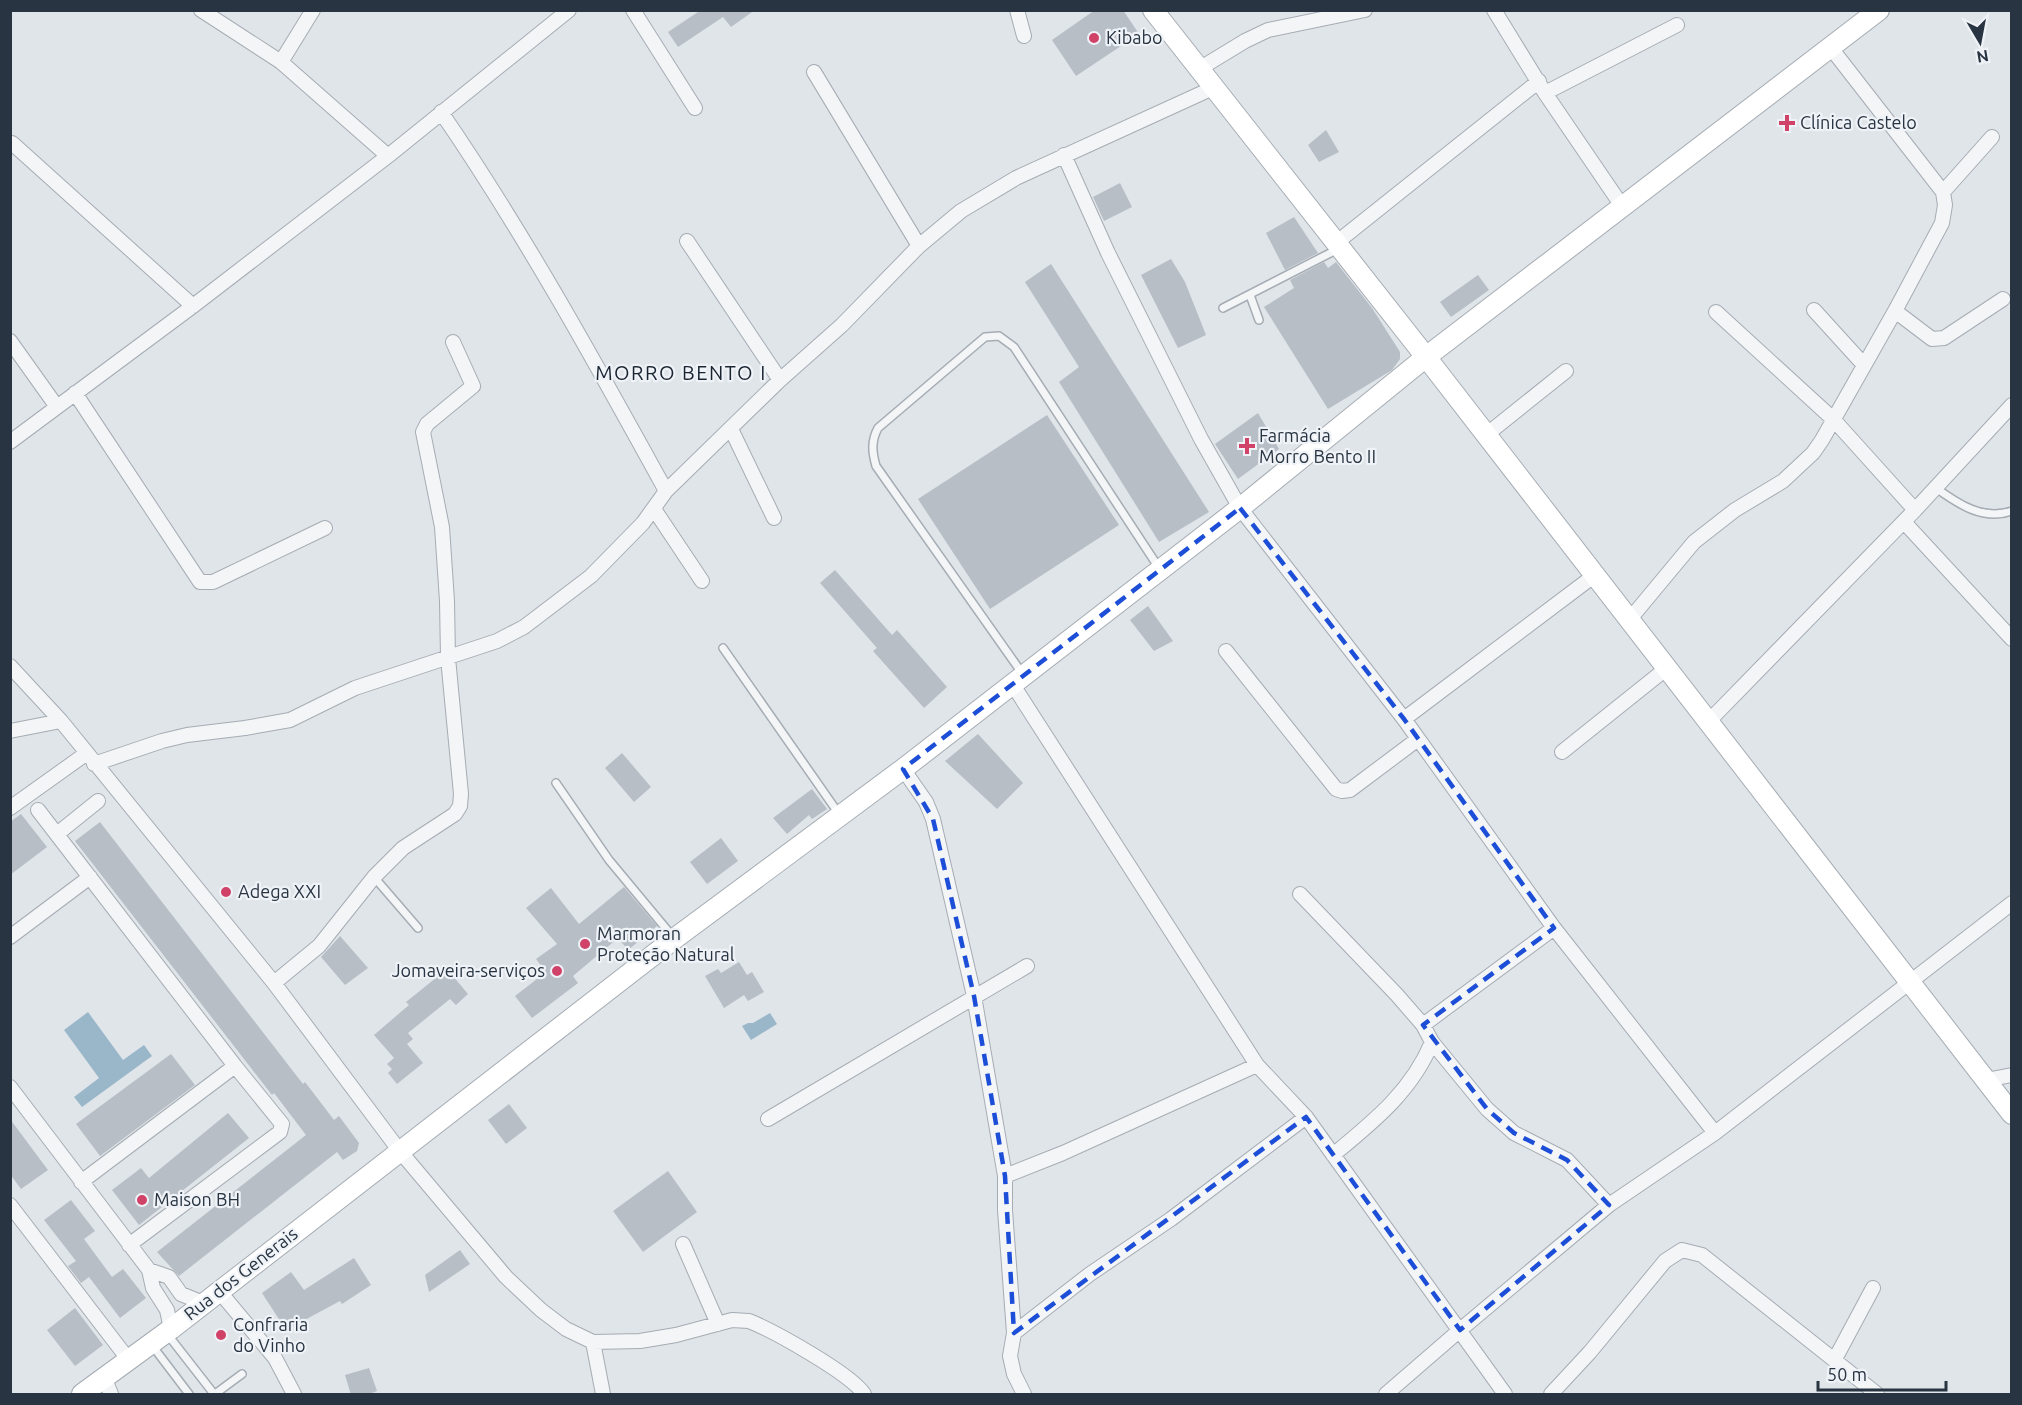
<svg xmlns="http://www.w3.org/2000/svg" width="2022" height="1405" font-family="Ubuntu,sans-serif">
<style>
.water{fill:#9ab7ca}
.building{fill:#b7bec6}
.lines{fill:none;stroke-linecap:round;stroke-linejoin:round}
.lane-casing{stroke:#a5acb3;stroke-width:10}
.street-casing{stroke:#a5acb3;stroke-width:16}
.secondary-casing{stroke:#a5acb3;stroke-width:22}
.lane{stroke:#f3f5f7;stroke-width:7}
.street{stroke:#f3f5f7;stroke-width:14}
.secondary{stroke:#fff;stroke-width:20}
.marked{fill:none;stroke:#1d4ed8;stroke-width:4.5;stroke-dasharray:12 8;stroke-linejoin:round}
.poi-dot{fill:#d14268;stroke:#eff3f7;stroke-width:2}
.labels{text-anchor:middle;stroke-width:4.5;stroke-linejoin:round;paint-order:stroke}
.poi-label{font-size:18px;fill:#283441;stroke:#eff3f7;text-anchor:start}
.street-label{font-size:18px;fill:#283441;stroke:#eff3f7}
.neighbourhood-label{font-size:20px;letter-spacing:1.5px;fill:#1a2532;stroke:#eff3f7}
</style>
<rect width="100%" height="100%" fill="#e0e5e9"/>
<path class="water" d="M88,1012L123,1060L144,1045L152,1056L82,1107L74,1097L99,1078L64,1030Z
M770,1013L777,1024L751,1040L742,1026L748,1023H753Z"/>
<path class="building" d="M701,10H755L731,27L723,17L678,47L668,32Z
M1095,10H1123L1139,34L1076,76L1052,40Z
M1326,130L1339,152L1319,162L1308,145Z
M1120,183L1132,207L1104,221L1093,197Z
M1294,217L1318,253L1285,270L1266,233Z
M1171,259L1185,282L1206,335L1178,348L1141,275Z
M1324,262L1328,268L1336,262L1372,308L1400,352V359L1392,370L1328,409L1264,307L1294,288L1290,280Z
M1051,264L1209,512L1159,542L1059,382L1079,367L1025,282Z
M1478,275L1489,290L1451,317L1440,302Z
M1258,413L1279,449L1238,479L1215,444Z
M1047,415L1119,525L990,609L918,499Z
M835,570L892,635L897,630L947,687L924,708L873,651L877,648L820,583Z
M1148,606L1173,641L1154,651L1130,620Z
M978,734L1023,783L997,809L945,761Z
M622,753L651,787L634,802L605,768Z
M812,789L827,809L812,819L809,815L787,834L773,818Z
M21,814L47,847L10,875V822Z
M100,822L303,1084L305,1082L334,1120L339,1116L359,1143L357,1151L343,1160L337,1152L179,1276L157,1252L306,1135L274,1093L272,1095L244,1059L75,841Z
M721,838L738,861L707,884L690,862Z
M624,887L657,926L628,950L618,938L573,976L578,983L532,1018L515,996L546,972L536,959L557,944L526,908L551,888L579,924Z
M340,936L368,968L345,985L321,957Z
M739,962L747,975L752,972L764,992L748,1001L744,995L724,1008L705,976L718,969L721,973Z
M447,969L468,994L456,1005L450,999L408,1033L413,1039L407,1044L423,1063L397,1084L388,1073L392,1069L387,1064L394,1058L374,1035L409,1005L406,1002Z
M171,1054L195,1085L100,1156L76,1124Z
M509,1104L527,1128L506,1144L488,1120Z
M228,1113L249,1138L139,1225L112,1190L141,1168L149,1178Z
M10,1119L48,1170L21,1189L10,1174Z
M668,1171L697,1212L643,1252L613,1211Z
M71,1200L95,1231L84,1239L112,1277L123,1269L146,1298L120,1318L89,1277L81,1283L68,1266L76,1261L44,1220Z
M460,1250L470,1264L429,1292L425,1275Z
M354,1258L371,1285L342,1304L340,1301L286,1330L262,1293L291,1272L304,1290Z
M75,1308L103,1345L75,1366L47,1330Z
M369,1368L377,1391L366,1395H351L345,1375Z"/>
<g class="lines">
<defs>
<path id="lane" d="M1250,295L1259,320
M1223,308L1338,249
M1936,488C1958,504 1983,521 2012,511
M723,648L839,814
M1022,673L876,466C872,452 871,441 878,428L985,337L999,336L1014,347L1159,568
M556,783L609,860L673,937
M374,877L418,928
M168,1335L214,1394
M151,1344L189,1394
M215,1394L242,1374"/>
<path id="street" d="M201,10L281,62L388,156
M633,10L695,108
M1017,10L1024,36
M1494,10L1545,93L1622,206
M281,62L313,10
M1199,69L1245,41L1268,30L1365,10
M814,72L919,246
M1545,93L1677,25
M441,112C524,233 595,362 666,491
M12,143L193,306
M1064,155L1108,253L1201,439L1240,508L1404,719L1554,928L1715,1133
M1943,192L1992,137
M687,241L780,380
M1336,243L1539,81
M1814,310L1864,365
M1895,311L1932,339L1944,338L2003,299
M1716,312L1833,419L1915,510
M10,341L57,407
M75,393L200,582H213L325,528
M731,429L774,518
M1486,435L1566,371
M10,442L193,306L388,156L569,10
M654,509L702,581
M1904,522L2012,639
M1630,619L1694,542L1735,510L1783,481L1813,453L1822,440L1895,311L1942,223L1945,205L1943,192L1831,48
M1226,651L1336,789L1342,791L1350,790L1418,739
M10,666L61,721L274,983L399,1150L506,1277L541,1310L566,1329L593,1342L640,1341L676,1335L732,1320L749,1321C774,1331 851,1374 864,1394
M1013,685L1257,1065L1306,1117L1505,1394
M1404,719L1595,575
M1708,722L1915,510L2012,405
M10,731L61,721
M1562,752L1667,668
M94,764L162,741L187,735L245,728L290,720L355,688L497,641L524,627L591,576L643,523L666,491L780,380L842,325L919,246L961,211L1016,178L1213,88
M903,769L926,802L933,819L974,996L1005,1176V1210L1014,1333L1010,1356L1014,1374L1024,1394
M10,808L87,753
M38,810L235,1066L282,1124L280,1132L129,1245
M57,834L98,801
M1300,894L1397,995L1423,1025L1432,1042L1487,1109L1514,1133L1567,1160L1609,1205
M10,937L90,877
M274,983L319,946L374,877L403,848L455,814L460,806L461,794L448,658L447,601L442,527L423,432L427,424L473,386L453,342
M1423,1025L1554,928
M1986,1080L2012,1075
M10,1087L149,1270L153,1288L167,1310L171,1329
M768,1119L1027,966
M1333,1155C1373,1122 1412,1091 1432,1042
M1005,1176L1063,1153L1257,1065
M81,1182L235,1066
M10,1205L128,1359
M683,1244L718,1324
M149,1270L169,1277L181,1294L203,1303
M219,1291L275,1358L294,1394
M1014,1333L1090,1274L1171,1219L1306,1117
M593,1342L603,1394
M1835,1359L1873,1288
M104,1377L111,1394
M1386,1394L1460,1330L1609,1205L1715,1133L2012,903
M1551,1394L1590,1352L1665,1261L1682,1250L1702,1255L1877,1394"/>
<path id="secondary" d="M1153,10L1426,357L2012,1114
M82,1394L171,1329L674,939L903,769L1240,508L1426,357L1879,10"/>
</defs>
<use href="#lane" class="lane-casing"/>
<use href="#street" class="street-casing"/>
<use href="#secondary" class="secondary-casing"/>
<use href="#lane" class="lane"/>
<use href="#street" class="street"/>
<use href="#secondary" class="secondary"/>
</g>
<path class="marked" d="M1240,508L1404,719L1554,928L1423,1025L1487,1109L1514,1133L1567,1160L1609,1205L1460,1330L1306,1117L1014,1333L1005,1176L974,996L933,819L903,769Z"/>
<g class="poi-dot">
<circle cx="1094" cy="38" r="6"/>
<path d="M1784 114h6v6h6v6h-6v6h-6v-6h-6v-6h6z"/>
<path d="M1244 437h6v6h6v6h-6v6h-6v-6h-6v-6h6z"/>
<circle cx="226" cy="892" r="6"/>
<circle cx="585" cy="944" r="6"/>
<circle cx="557" cy="971" r="6"/>
<circle cx="142" cy="1200" r="6"/>
<circle cx="221" cy="1335" r="6"/>
</g>
<g class="labels">
<g class="poi-label">
<text x="1106" y="44">Kibabo</text>
<text x="1800" y="129">Clínica Castelo</text>
<text x="1259" y="442">Farmácia<tspan x="1259" dy="21">Morro Bento II</tspan></text>
<text x="238" y="898">Adega XXI</text>
<text x="597" y="940">Marmoran<tspan x="597" dy="21">Proteção Natural</tspan></text>
<text x="545" y="977" text-anchor="end">Jomaveira-serviços</text>
<text x="154" y="1206">Maison BH</text>
<text x="233" y="1331">Confraria<tspan x="233" dy="21">do Vinho</tspan></text>
</g>
<g class="street-label">
<text transform="translate(241 1274) rotate(-38)" y="6">Rua dos Generais</text>
</g>
<g class="neighbourhood-label">
<text x="681" y="380">MORRO BENTO I</text>
</g>
</g>
<rect width="2022" height="1405" fill="none" stroke="#283441" stroke-width="24"/>
<g transform="translate(1980 42) rotate(170)" stroke="#eff3f7" stroke-width="4.5" paint-order="stroke">
<path d="M0-4.5L10 22L0 15L-10 22Z" fill="#283441"/>
<text y="-9" font-size="16" font-weight="bold" text-anchor="middle" fill="#283441">N</text>
</g>
<path d="M1818 1381v9h128v-9" fill="none" stroke="#283441" stroke-width="3"/>
<text x="1827" y="1381" font-size="18" fill="#283441" stroke="#eff3f7" stroke-width="4.5" paint-order="stroke">50 m</text>
</svg>
